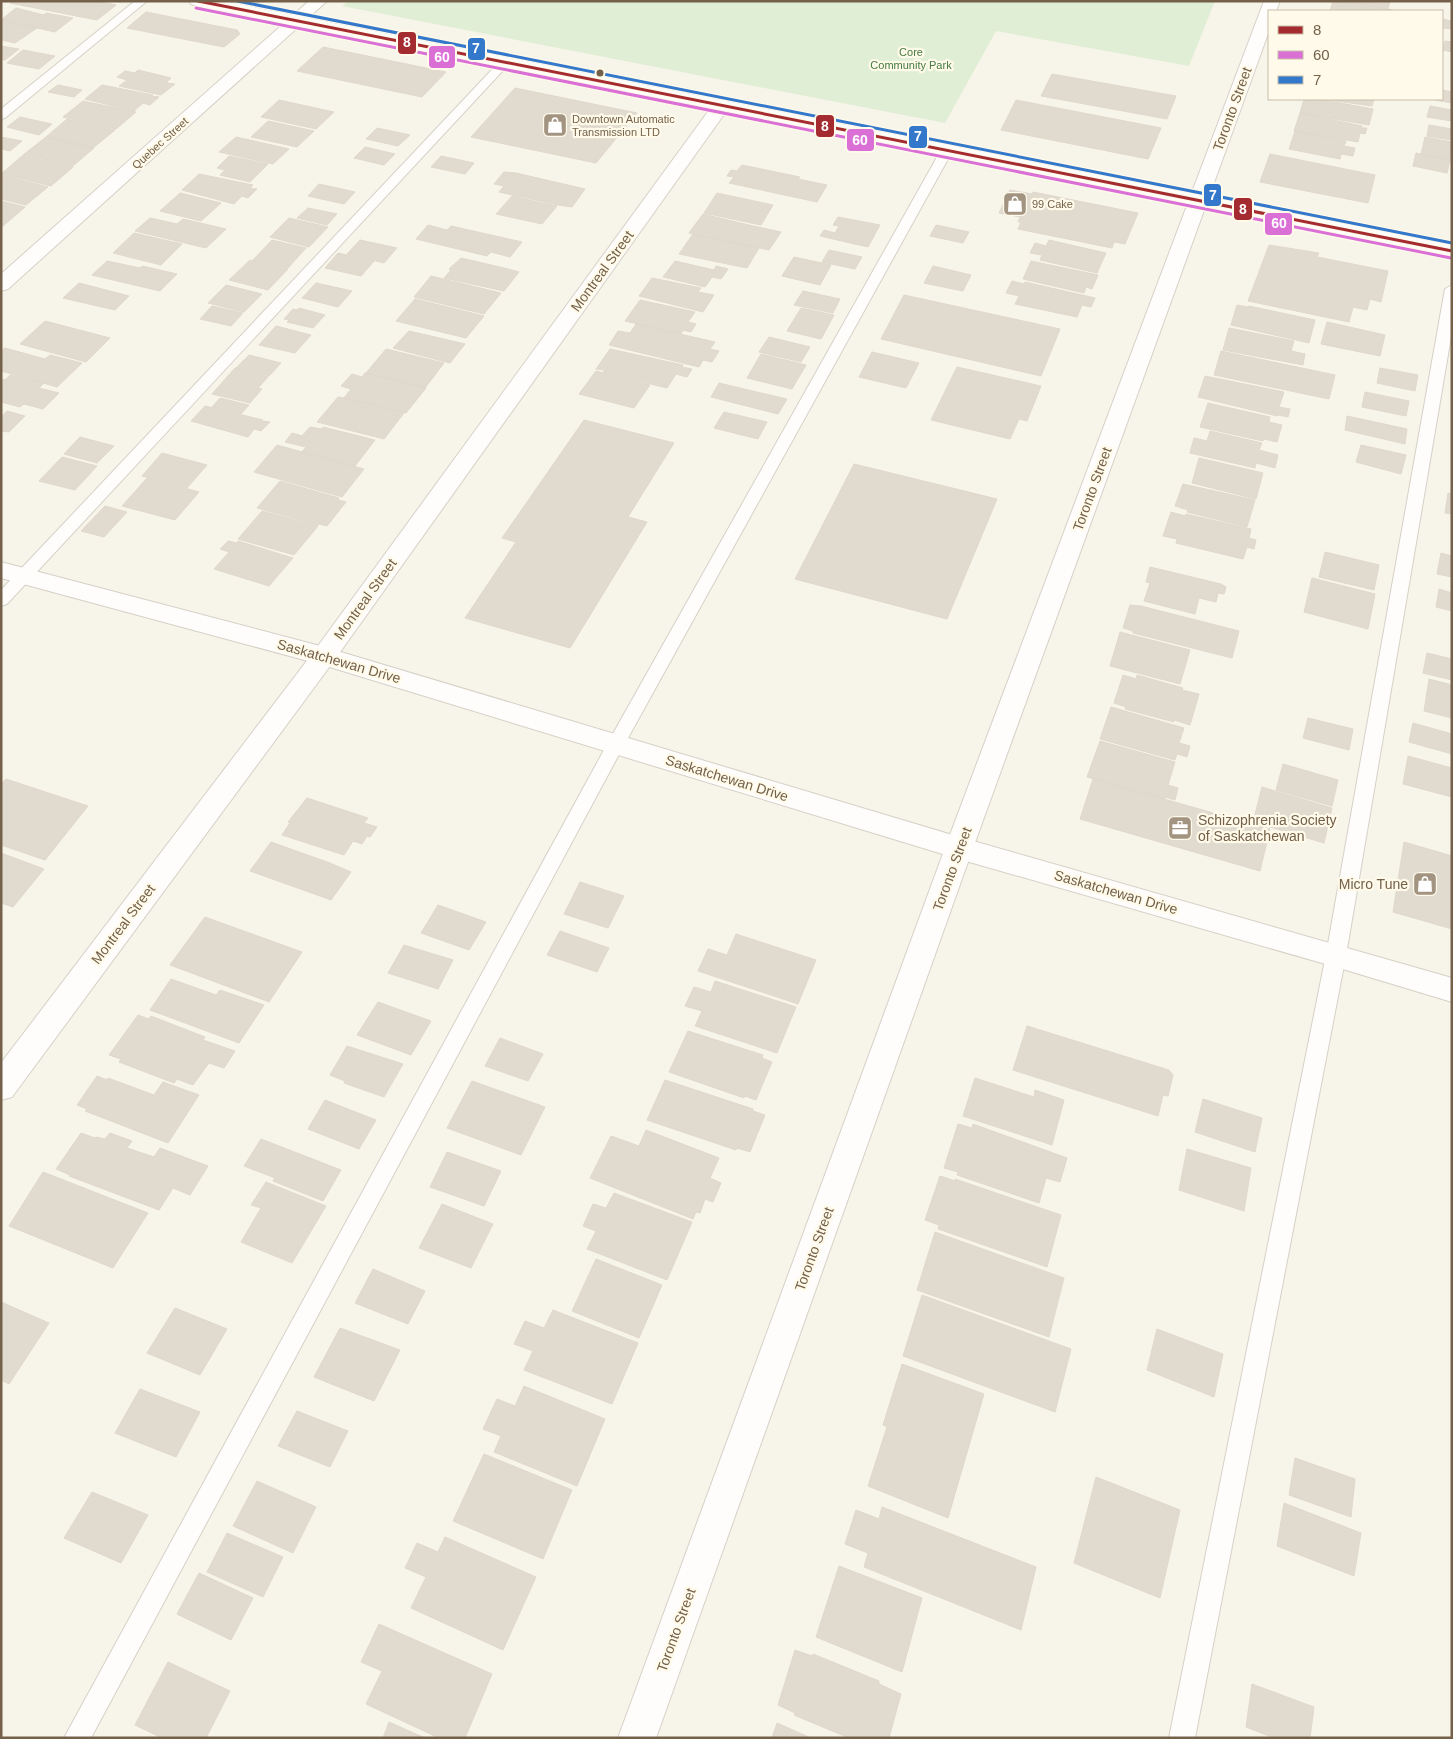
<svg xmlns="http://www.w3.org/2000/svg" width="1453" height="1739" font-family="Arial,sans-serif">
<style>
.green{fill:#dfeed4}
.building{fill:#e1dace;stroke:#e0d8cb}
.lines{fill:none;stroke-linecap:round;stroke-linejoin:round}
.service-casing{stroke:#d6d1c8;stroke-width:2}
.minor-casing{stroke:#d6d1c8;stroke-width:2}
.tertiary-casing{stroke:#d6d1c8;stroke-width:2}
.secondary-casing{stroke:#d5d0c6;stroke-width:2}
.service{fill:#fefdfc;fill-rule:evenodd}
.minor{fill:#fefdfc;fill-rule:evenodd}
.tertiary{fill:#fefdfc;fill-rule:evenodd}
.secondary{fill:#fefdfc;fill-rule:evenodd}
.bus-1-casing{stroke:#fffaea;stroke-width:5.5}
.bus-2-casing{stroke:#fffaea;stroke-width:5.5}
.bus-3-casing{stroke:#fffaea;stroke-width:5.5}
.bus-1{stroke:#a42c31;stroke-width:3}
.bus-2{stroke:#da70d6;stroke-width:3}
.bus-3{stroke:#3478cb;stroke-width:3}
.bus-dot{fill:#756149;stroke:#fffaea;stroke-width:2}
.labels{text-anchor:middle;stroke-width:4.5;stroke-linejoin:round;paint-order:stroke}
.far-park-label{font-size:11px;fill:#477b41;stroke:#fffaea}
.far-poi-label{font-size:11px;fill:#756149;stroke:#fffaea;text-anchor:start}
.far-street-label{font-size:11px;fill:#756149;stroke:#fffaea}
.street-label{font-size:14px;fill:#756149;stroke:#fffaea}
.poi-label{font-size:14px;fill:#756149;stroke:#fffaea;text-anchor:start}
.line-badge{stroke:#fffaea;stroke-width:2}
.badge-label{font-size:14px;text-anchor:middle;font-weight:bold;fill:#fff}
</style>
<rect width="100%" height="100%" fill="#f7f4e9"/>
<path class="green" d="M348,1H1215L1189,66L996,31L945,123L342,6Z"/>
<path class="building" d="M12,1H96L116,5L97,20L10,3Z
M1333,1H1339L1393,10L1330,11Z
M1345,1H1390L1388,9Z
M16,8L44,15L46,13L73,18L55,32L1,20Z
M146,12L237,30L240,34L224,47L127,28Z
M1442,19L1452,21V29L1442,28Z
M1,20L37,28L15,43L1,40Z
M1445,41L1452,42V52L1443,50Z
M1,46L19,49L5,60L1,59Z
M323,47L446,72L422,97L297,71Z
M23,50L55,56L39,69L7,63Z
M138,70L171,78L166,83L175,84L161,95L119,86L127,80L117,77L125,71L135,73Z
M1052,74L1176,96L1167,119L1041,96Z
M58,85L82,90L74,97L48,92Z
M102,85L153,95L151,96L159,97L150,105L143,103L134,111L85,99Z
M515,88L637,113L596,163L471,137Z
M1442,90L1452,92V103L1435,100L1442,99Z
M1304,99H1318L1373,109L1369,125L1300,113Z
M1322,99H1374L1372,106Z
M279,100L334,112L316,129L261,117Z
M1016,100L1161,128L1148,159L1001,130Z
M83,101L136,112L116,129L63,117Z
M1430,106L1452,110V121L1427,117Z
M1300,113L1362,126V128H1367L1365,134L1360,133L1358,142L1294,131Z
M20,117L52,124L39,135L7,127Z
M67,119L115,130L93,148L46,137Z
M268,121L314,131L297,147L251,137Z
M1429,125L1452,129V140L1427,136Z
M377,128L410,135L398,146L366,139Z
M1295,131L1346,141L1344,146L1355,148L1353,156L1341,154L1340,159L1289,149Z
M1,137L22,141L10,151L1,149Z
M46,137L93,148H94L73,166L23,155Z
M236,137L272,145L289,149L273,164L219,152Z
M1425,137L1452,142V160L1421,154Z
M365,147L395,154L384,165L354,158Z
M1416,153L1450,160L1447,173L1413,166Z
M1270,154L1375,175L1368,203L1260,182Z
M22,156L73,167L51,186L1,174Z
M229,156L268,164L250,182L220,175L225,170L217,168Z
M441,156L474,163L465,174L431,167Z
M742,165L800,177L798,179L827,185L817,202L729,183L734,177L727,176L731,170L737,171Z
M504,172L516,173L585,189L572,207L558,205L499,192L504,186L494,184Z
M199,174L253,185L250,188L257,189L248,198L242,196L234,204L182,190Z
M1,175L48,187L26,205L1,199Z
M319,184L355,192L344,204L308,196Z
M1010,190L1032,194L1033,192L1138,213L1125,244L1114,242L1112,248L1018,229L1021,222H1018L1020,217L999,213Z
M180,193L221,203L201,221L160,211Z
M717,193L773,205L761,225L704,213Z
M512,196L538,202L557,206L542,224L496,214Z
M1,201L25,207L3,226L1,225Z
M308,208L337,214L327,225L297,218Z
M703,214L749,225L781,232L769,250L689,233Z
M838,217L880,225L868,247L820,236L824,230L835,233L839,226L833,225Z
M150,218L177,224L183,219L226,229L206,248L135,231Z
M289,218L328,227L309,247L270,237Z
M428,225L447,230L451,226L522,242L510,257L491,252L487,256L416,239Z
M936,225L969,232L963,243L930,236Z
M134,233L182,244L161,265L113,253Z
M693,234L759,248L747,268L679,254Z
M272,240L306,248L288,268L253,260Z
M360,240L397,248L384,263L347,254Z
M1049,240L1106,253L1097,273L1040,260L1042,255L1030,253L1035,243L1046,246Z
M1269,245L1319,253L1317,257L1388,271L1381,302L1370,299L1367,310L1353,307L1349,322L1248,301Z
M829,250L862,257L855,269L822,262Z
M338,253L374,261L361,276L325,268Z
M794,257L831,265L820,285L782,276Z
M461,258L508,269L519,272L504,291L444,278L451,270L449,269Z
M250,260L288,269L268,290L229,280Z
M107,261L140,268L142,266L177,274L160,291L92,275Z
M675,261L714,270L716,266L728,269L721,279L712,277L705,287L663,277Z
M1031,261L1098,275L1092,289L1086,287L1084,293L1023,279Z
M933,266L971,275L963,291L924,283Z
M431,276L501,293L484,314L414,297Z
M652,278L701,288L698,292L714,295L703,312L639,296Z
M1012,281L1024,284L1025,282L1095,298L1091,307L1082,305L1077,317L1015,304L1019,296L1006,293Z
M79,283L129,296L115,310L63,298Z
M316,283L352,291L338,307L302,298Z
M226,285L262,294L244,312L208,303Z
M803,291L840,299L833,313L794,305Z
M904,295L1060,329L1041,376L881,339Z
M415,299L484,316L466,338L396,321Z
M640,300L695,312L688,322L696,324L691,332L683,330L681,334L625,321Z
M1237,305L1248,307L1249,306L1315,320L1309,343L1231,325Z
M212,306L243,313L231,326L200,319Z
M299,308L325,315L313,328L287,322L289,320L284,319L293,309L297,310Z
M801,308L834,315L821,339L787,331Z
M45,321L110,338L86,362L20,344Z
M1327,322L1385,335L1380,356L1321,344Z
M636,324L715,342L710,349L719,351L712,362L703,360L699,367L609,345L618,331L630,333Z
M276,326L311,335L295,353L259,345Z
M1229,328L1294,341L1291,351L1305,354L1303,365L1223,350Z
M409,331L465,344L450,363L393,348Z
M769,337L810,347L801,362L759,352Z
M5,348L45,359L50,355L82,363L57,387L1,371V351Z
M386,349L444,363L425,388L366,373Z
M610,349L683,365L682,367L692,369L687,377L676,374L667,388L603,372L605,370L596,369Z
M1221,351L1335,375L1329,399L1214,375Z
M872,352L919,363L906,388L859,377Z
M761,354L806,365L792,389L747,378Z
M249,355L281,363L269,376L236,368Z
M957,367L1041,386L1027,421L1019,419L1010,439L931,420Z
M235,368L268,377L258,388L262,389L250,403L212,394Z
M1380,368L1418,375L1415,391L1377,383Z
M596,371L650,385L634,408L579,394Z
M365,373L426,388L406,413L344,398L351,389L341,386L352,374L362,377Z
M10,375L44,383L39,388L59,393L43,409L24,404L20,407L1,402V379L5,380Z
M1205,376L1284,392L1279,407L1290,409L1288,417L1278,415L1277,416L1198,397Z
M719,383L744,389L787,399L778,414L711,397Z
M1365,392L1409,401L1406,416L1362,407Z
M338,397L344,398L404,413L384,439L317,422Z
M220,398L249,405L241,414L212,407Z
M1208,403L1270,417L1269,422L1282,425L1277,442L1264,439L1263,441L1200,427Z
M205,406L263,420L262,421L270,422L261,431L254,429L248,437L191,421Z
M7,411L25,416L9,432L1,431V417Z
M724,412L767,422L758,439L714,428Z
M1347,416L1407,429L1405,444L1345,430Z
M584,420L674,443L628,517L647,522L570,648L465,618L516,542L502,538Z
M310,427L321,429L323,427L375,440L355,466L302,452L306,447L285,442L292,433L302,436Z
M1210,431L1262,443L1259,450L1278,455L1275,468L1256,463L1255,468L1190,453L1194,438L1207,441Z
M80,437L114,446L97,463L64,454Z
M277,445L302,452L364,469L342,497L254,472Z
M1361,445L1406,455L1401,474L1356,462Z
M162,453L207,465L187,488L142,476Z
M62,457L97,466L75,490L39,481Z
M1199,458L1263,473L1256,499L1192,483Z
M854,464L997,499L947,619L795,579Z
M147,478L199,492L175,520L122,506Z
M280,481L339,498L338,500L346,502L327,526L319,524L318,525L257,508Z
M1183,484L1255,500L1247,527L1187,512L1188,510L1175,506Z
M1448,493L1452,494V514L1445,513Z
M105,506L127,512L104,537L81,531Z
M262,511L318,526L294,555L238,539Z
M1171,512L1185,516L1186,514L1251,529L1249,538L1256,540L1254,549L1247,547L1243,559L1176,543L1177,539L1163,536Z
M228,541L237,543L238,541L293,558L269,586L214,569L229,552L220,549Z
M1325,552L1379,565L1374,590L1319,577Z
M1441,553L1452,556V577L1437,574Z
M1150,567L1221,584L1226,587L1224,594L1218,593L1216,602L1199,598L1195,614L1144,601L1150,583L1146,582Z
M1312,578L1375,594L1368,629L1304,612Z
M1439,589L1452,593V611L1436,607Z
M1130,605L1141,606L1239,631L1232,658L1133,633V631L1123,628Z
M1120,632L1190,650L1180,684L1110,666Z
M1427,653L1452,659V680L1423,673Z
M1123,675L1136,679L1137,675L1183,688L1182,690L1199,694L1190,725L1174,720V722L1125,709L1126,707L1114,703Z
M1429,679L1452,685V718L1424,711Z
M1111,707L1184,728L1179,743L1190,746L1187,757L1177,754L1175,760L1100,739Z
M1308,718L1353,729L1349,750L1303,738Z
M1413,723L1452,734V754L1409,742Z
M1100,741L1175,762L1168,785L1178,788L1175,800L1165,797V799L1087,777Z
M1408,756L1452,768V797L1403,784Z
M1283,764L1338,780L1332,806L1276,790Z
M6,779L88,806L45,860L1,845V784Z
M1093,779L1270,829L1260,871L1080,819Z
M1262,787L1332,808L1324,843L1253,822Z
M307,798L368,818L364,823L377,827L370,837L367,836L362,844L353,841L344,855L282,835L290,823L288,822Z
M271,842L330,863L351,872L331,900L250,871Z
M1404,842L1452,856V929L1393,912Z
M1,853L44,869L13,907L1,903Z
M580,882L624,896L608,928L564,914Z
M438,905L486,922L469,950L421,933Z
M205,917L302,952L269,1002L170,965Z
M560,931L609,948L597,972L547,955Z
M736,934L816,960L798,1004L698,971L708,949L727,955Z
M404,945L453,960L438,989L388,973Z
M171,979L216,995L220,990L264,1005L239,1043L150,1010Z
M715,981L796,1007L777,1053L695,1026L702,1011L685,1006L694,987L711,992Z
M378,1002L431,1021L411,1055L357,1035Z
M138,1015L149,1019L151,1016L205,1037L203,1040L235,1051L224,1068L209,1063L193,1085L177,1079L174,1083L119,1062L121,1059L109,1055Z
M1027,1026L1169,1070L1173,1075L1168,1096L1163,1095L1158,1116L1013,1070Z
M688,1031L763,1055L762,1058L772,1062L756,1100L745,1096L744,1098L669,1072Z
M500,1038L543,1054L528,1081L485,1066Z
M347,1046L403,1064L384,1097L344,1083L345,1081L330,1075Z
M97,1076L107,1080L108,1078L154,1095L163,1082L199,1095L168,1143L85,1111L87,1109L77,1105Z
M975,1078L1034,1097L1035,1090L1064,1100L1052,1145L963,1116Z
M665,1080L753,1109V1111L765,1115L750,1152L737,1148L736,1150L647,1120Z
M472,1081L545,1107L521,1155L447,1128Z
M1203,1099L1262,1118L1255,1152L1195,1132Z
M325,1100L376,1120L359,1149L308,1129Z
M958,1124L972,1128L973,1124L1067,1158L1060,1182L1046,1178L1039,1203L957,1175L958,1172L944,1168Z
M646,1130L719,1158L710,1178L721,1183L713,1202L705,1199L700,1213L696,1212L693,1219L590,1178L611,1136L639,1146Z
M81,1133L95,1138L96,1137L105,1139L110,1133L132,1141L127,1148L154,1157L160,1148L208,1166L190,1195L173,1188L159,1210L69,1176L70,1175L56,1169Z
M261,1139L341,1170L323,1201L273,1181L275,1178L244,1166Z
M1187,1149L1251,1168L1244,1211L1179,1190Z
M447,1152L501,1171L484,1206L430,1187Z
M43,1172L148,1213L113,1268L9,1226Z
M940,1176L955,1181V1179L1061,1215L1047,1267L938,1229L939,1225L925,1220Z
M266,1182L326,1206L292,1263L241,1242L261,1208L251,1205Z
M614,1193L692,1222L667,1280L587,1249L596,1231L583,1226L593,1204L606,1208Z
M442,1204L493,1224L471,1268L419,1248Z
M935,1232L1064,1278L1049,1337L917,1290Z
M596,1259L662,1285L639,1338L572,1311Z
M373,1269L425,1291L408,1324L355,1303Z
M922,1295L1071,1349L1055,1412L903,1356Z
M1,1302L49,1323L9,1384L1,1380Z
M175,1308L227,1329L200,1375L147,1353Z
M553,1310L638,1343L612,1404L524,1370L533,1351L514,1344L525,1321L544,1328Z
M340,1328L400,1350L374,1401L314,1377Z
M1157,1329L1223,1354L1214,1397L1147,1370Z
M902,1364L984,1394L948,1518L868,1486L887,1427L883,1425Z
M524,1386L605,1419L577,1486L494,1452L501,1436L483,1429L497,1399L515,1406Z
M140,1389L200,1412L176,1457L115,1433Z
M297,1411L348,1431L330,1467L278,1446Z
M484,1454L572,1490L543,1559L453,1521Z
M1295,1458L1355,1479L1351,1517L1289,1495Z
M1096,1477L1180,1510L1160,1598L1074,1563Z
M257,1481L316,1507L293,1553L233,1526Z
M92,1492L148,1515L121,1563L64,1538Z
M1284,1503L1361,1533L1354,1576L1277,1546Z
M882,1507L1036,1567L1021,1630L864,1567L868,1553L845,1544L856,1510L879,1519Z
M227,1533L283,1557L263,1597L207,1572Z
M445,1537L536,1577L503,1650L411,1608L426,1577L405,1568L417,1543L438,1552Z
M839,1566L922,1598L902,1672L816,1637Z
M199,1573L253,1598L231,1640L177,1614Z
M379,1624L492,1674L465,1738H439L366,1704L382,1671L361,1662Z
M795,1650L812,1656L813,1654L879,1681V1684L901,1694L889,1738H849L794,1715L795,1713L778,1705Z
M168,1662L230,1691L206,1738H162L135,1725Z
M1252,1684L1314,1707L1310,1738H1274L1246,1727Z
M389,1722L425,1738H383Z
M777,1723L811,1738H772Z"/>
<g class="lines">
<defs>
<path id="service" d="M135,1H147L5,118L1,119V109Z
M505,59L509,60L511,62L509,64L7,604L1,606V590L501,60Z
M947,146L953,150L623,747L91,1738H64L610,739L941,150Z
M1452,285V331L1346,955L1195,1738H1169L1326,955L1445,289Z"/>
<path id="minor" d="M309,1H327L8,289L1,291V274Z
M1264,1H1280L1276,11H1269V31L973,848L656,1738H618L945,848Z
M721,101L727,102L730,106L333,662L12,1097L1,1100V1063L315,650L715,102Z"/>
<path id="tertiary" d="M189,1H223L1452,245V257L197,6L191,4Z"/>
<path id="secondary" d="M1,562L324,647L959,837L1452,978V1002L1336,967L959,859L323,665L1,578Z"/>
</defs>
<use href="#service" class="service-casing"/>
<use href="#minor" class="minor-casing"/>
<use href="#tertiary" class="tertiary-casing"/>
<use href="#secondary" class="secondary-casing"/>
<use href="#service" class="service"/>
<use href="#minor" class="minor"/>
<use href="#tertiary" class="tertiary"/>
<use href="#secondary" class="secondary"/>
<defs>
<path id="bus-1" d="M198,1L1452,251"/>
<path id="bus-2" d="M196,8L1451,258"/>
<path id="bus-3" d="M237,1L1452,243"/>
</defs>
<use href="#bus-1" class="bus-1-casing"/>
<use href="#bus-2" class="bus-2-casing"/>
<use href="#bus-3" class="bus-3-casing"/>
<use href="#bus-1" class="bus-1"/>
<use href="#bus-2" class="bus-2"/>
<use href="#bus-3" class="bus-3"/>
</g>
<defs>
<symbol id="shop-square" viewBox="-11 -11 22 22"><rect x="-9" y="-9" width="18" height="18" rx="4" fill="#a29481" stroke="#fffaea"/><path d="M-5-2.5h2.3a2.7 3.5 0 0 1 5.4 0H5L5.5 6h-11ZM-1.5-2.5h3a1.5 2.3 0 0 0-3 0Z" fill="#fff"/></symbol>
<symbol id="office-square" viewBox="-11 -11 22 22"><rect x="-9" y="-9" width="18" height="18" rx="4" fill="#a29481" stroke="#fffaea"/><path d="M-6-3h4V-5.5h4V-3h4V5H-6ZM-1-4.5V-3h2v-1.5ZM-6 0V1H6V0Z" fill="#fff"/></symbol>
</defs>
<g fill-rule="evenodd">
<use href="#shop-square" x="541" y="111" width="28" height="28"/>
<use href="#shop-square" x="1001" y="190" width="28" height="28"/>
<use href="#office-square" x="1166" y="814" width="28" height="28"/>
<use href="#shop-square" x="1411" y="870" width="28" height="28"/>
</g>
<circle class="bus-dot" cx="600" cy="73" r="4.5"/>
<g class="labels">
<g class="far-park-label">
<text x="911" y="56">Core<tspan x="911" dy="13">Community Park</tspan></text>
</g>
<g class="far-poi-label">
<text x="572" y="123">Downtown Automatic<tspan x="572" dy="13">Transmission LTD</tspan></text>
<text x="1032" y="208">99 Cake</text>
</g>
<g class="far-street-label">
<text transform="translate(160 143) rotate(-42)" y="4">Quebec Street</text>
</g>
<g class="street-label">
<text transform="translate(1232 109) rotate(-70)" y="5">Toronto Street</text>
<text transform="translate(602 271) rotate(-54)" y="5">Montreal Street</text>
<text transform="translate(1092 489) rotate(-70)" y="5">Toronto Street</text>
<text transform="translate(365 599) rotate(-54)" y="5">Montreal Street</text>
<text transform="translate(339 661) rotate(16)" y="5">Saskatchewan Drive</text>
<text transform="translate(727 778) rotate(17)" y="5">Saskatchewan Drive</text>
<text transform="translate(952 869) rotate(-70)" y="5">Toronto Street</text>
<text transform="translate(1116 892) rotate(16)" y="5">Saskatchewan Drive</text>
<text transform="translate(123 924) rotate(-53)" y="5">Montreal Street</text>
<text transform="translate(814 1249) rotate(-70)" y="5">Toronto Street</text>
<text transform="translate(676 1630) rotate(-70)" y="5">Toronto Street</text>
</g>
<g class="poi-label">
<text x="1198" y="825">Schizophrenia Society<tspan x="1198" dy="16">of Saskatchewan</tspan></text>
<text x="1408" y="889" text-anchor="end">Micro Tune</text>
</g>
</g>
<g class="line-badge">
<rect x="397" y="31" width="20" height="24" rx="5" fill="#a42c31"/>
<rect x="467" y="37" width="19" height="24" rx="5" fill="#3478cb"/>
<rect x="428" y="45" width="28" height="24" rx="5" fill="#da70d6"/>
<rect x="815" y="114" width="20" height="24" rx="5" fill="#a42c31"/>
<rect x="908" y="125" width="20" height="24" rx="5" fill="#3478cb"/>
<rect x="846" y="128" width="29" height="24" rx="5" fill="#da70d6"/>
<rect x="1203" y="183" width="19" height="24" rx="5" fill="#3478cb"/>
<rect x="1233" y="197" width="20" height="24" rx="5" fill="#a42c31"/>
<rect x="1264" y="212" width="29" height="24" rx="5" fill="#da70d6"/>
</g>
<g class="badge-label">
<text x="407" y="47">8</text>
<text x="476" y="53">7</text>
<text x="442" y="62">60</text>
<text x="825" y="131">8</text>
<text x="918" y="141">7</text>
<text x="860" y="145">60</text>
<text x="1213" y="200">7</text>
<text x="1243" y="214">8</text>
<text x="1279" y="228">60</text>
</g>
<rect width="1453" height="1739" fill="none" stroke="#756149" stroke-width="5"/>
<rect x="1268" y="10" width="175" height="90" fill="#fffaea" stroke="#c8bdaa"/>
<rect x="1278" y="26" width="25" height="8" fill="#a42c31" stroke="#c8bdaa"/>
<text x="1313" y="35" font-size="15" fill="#756149">8</text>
<rect x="1278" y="51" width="25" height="8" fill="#da70d6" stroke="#c8bdaa"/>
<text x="1313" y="60" font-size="15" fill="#756149">60</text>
<rect x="1278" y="76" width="25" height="8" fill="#3478cb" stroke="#c8bdaa"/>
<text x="1313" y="85" font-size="15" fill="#756149">7</text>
</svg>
